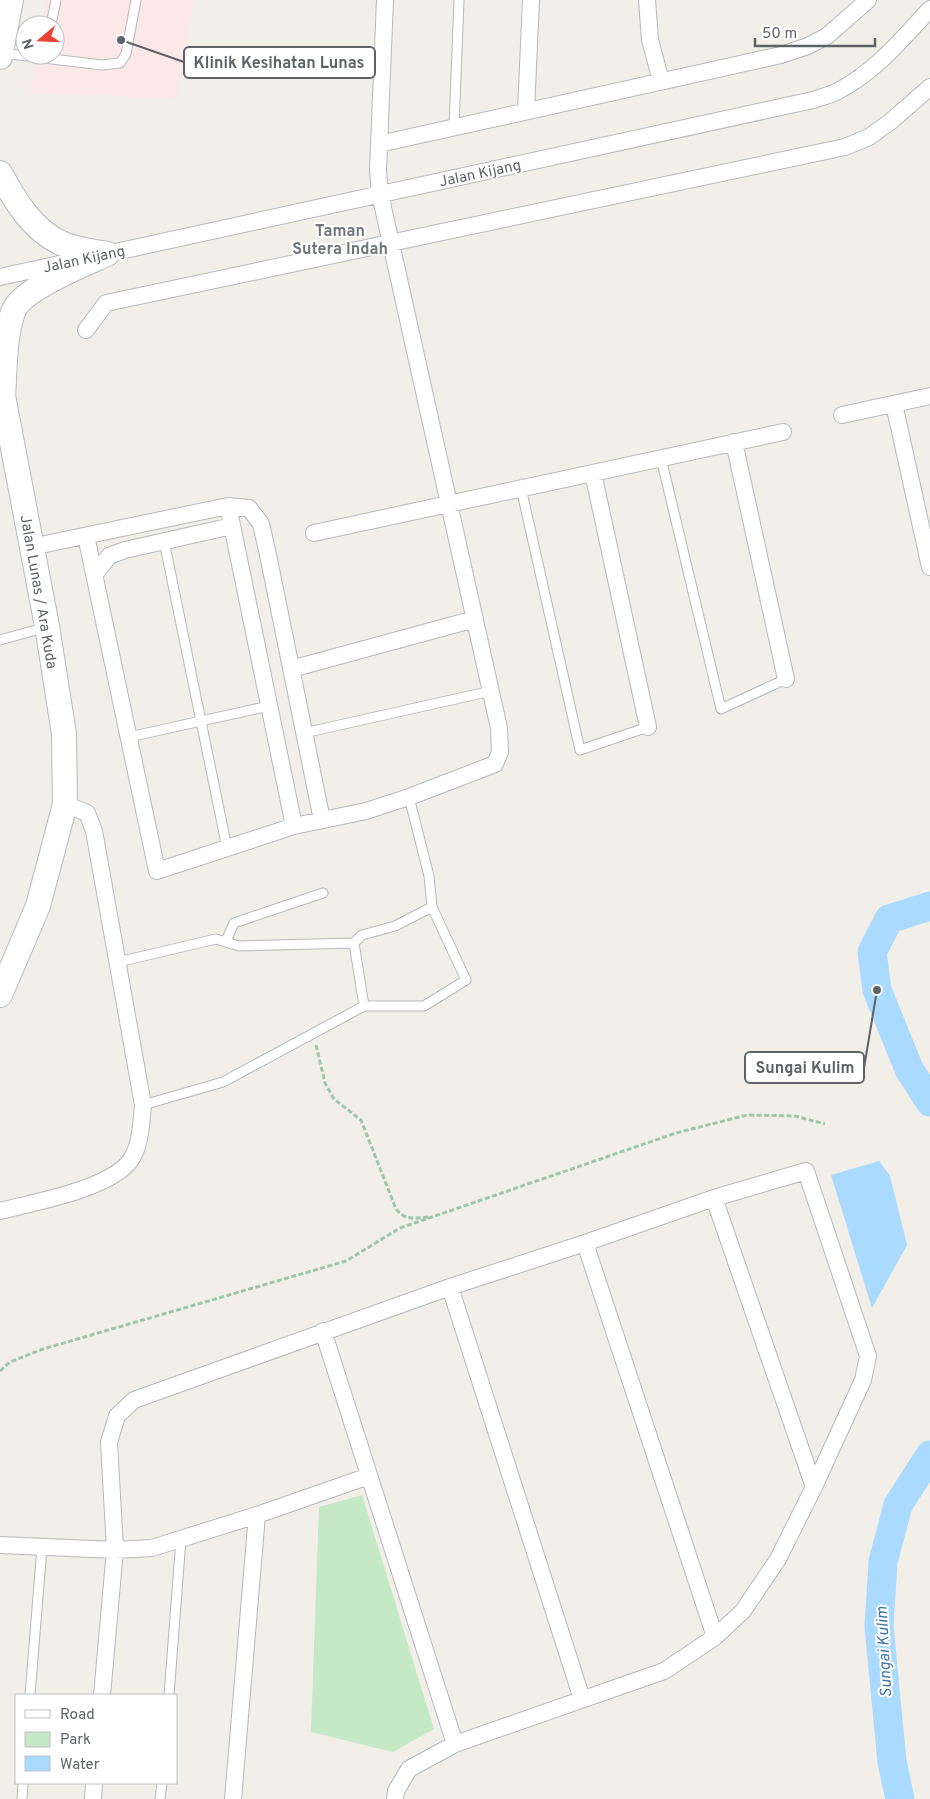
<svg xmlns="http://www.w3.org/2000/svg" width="930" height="1799" font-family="Overpass,sans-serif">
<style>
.medical{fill:#fce8e6}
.green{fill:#c5e8c5}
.water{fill:#aadaff}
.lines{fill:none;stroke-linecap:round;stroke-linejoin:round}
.river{stroke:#aadaff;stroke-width:29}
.lane-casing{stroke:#b5b8bc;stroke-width:11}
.street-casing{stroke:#b5b8bc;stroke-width:18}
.secondary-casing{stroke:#b6babf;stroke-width:26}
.path{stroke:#9cc7a9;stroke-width:3;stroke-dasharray:5 2.5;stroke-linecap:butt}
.lane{stroke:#fff;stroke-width:9}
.street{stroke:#fff;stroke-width:16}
.secondary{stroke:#fff;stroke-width:24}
.labels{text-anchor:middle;stroke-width:4;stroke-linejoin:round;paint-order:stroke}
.street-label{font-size:15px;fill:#5f6368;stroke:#fff}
.neighbourhood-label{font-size:16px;font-weight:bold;fill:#70757a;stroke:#fff}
.water-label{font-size:16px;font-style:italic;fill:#4174aa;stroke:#fff}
.leader{fill:none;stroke:#5f6368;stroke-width:2}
.callout-dot{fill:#5f6368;stroke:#fff;stroke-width:2}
.callout{fill:#fff;stroke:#5f6368;stroke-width:2}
.callout-label{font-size:16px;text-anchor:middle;font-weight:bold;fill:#5f6368}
</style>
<rect width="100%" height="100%" fill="#f1efe8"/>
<path class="medical" d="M46,0H194L177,98L30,93L37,55H55V25H42Z"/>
<path class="green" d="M362,1495L434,1729L393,1752L311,1732L319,1507Z"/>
<path class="water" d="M879,1161L890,1176L907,1245L872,1308L831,1175Z"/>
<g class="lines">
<path class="river" d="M930,906L889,919L872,952L877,990L909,1069L930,1102
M900,1799L892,1762L879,1626L883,1562L898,1505L930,1455"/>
<defs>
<path id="lane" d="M51,25L56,0
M2,53L102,65L120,63L126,54L136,0
M454,127L459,0
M661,458L721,709L786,679
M521,488L580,750L648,727
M164,541L227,848
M0,640L47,627
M304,733L491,691
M129,737L269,706
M226,941L234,923L323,893
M354,943L364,1006
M118,962L216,939L239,946L354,943L362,935L395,926L432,907
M143,1105L223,1082L364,1006H424L466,980L432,907L429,876L409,797
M30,1695L42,1547
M169,1695L181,1539
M22,1799L23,1783
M160,1799L162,1783"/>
<path id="street" d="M647,0L650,40L661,81
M526,111L531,0
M379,144L781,55L808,46L827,36L868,0
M97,256L813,100C821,97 831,95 838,91C875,72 902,39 930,9
M0,277L74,261
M86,330L106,303L125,299L845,147L869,137L890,122L930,87
M894,404L930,567
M842,415L930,396
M734,442L786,679
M593,473L648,727
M228,506L294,826
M314,533L783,432
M86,536L157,871L294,826L366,811L409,797L495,764L500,752L499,728L380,194L378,170L385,0
M31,547L228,506L249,508L261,524L267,550L322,820
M94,575L109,556L125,550L232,526
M291,669L475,619
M714,1198L814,1487
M0,1211C35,1202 109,1189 130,1161C141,1146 141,1123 143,1105L94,831L87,813L65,804
M585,1243L715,1637
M450,1287L582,1699
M323,1331L455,1744
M0,1545L115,1550L152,1548L257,1515L369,1476
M102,1695L115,1550L109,1442L117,1416L134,1400L450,1287L585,1243L714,1198L806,1171L868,1356L863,1380L814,1487L778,1559L743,1611L715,1637L664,1671L455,1744L409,1769L396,1791L395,1799
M93,1799L94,1783
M233,1799L257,1515"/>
<path id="secondary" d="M0,57L11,0
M0,173C14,199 32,230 61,243C75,250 92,251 107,254
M0,380L47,626L64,734L65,804L38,906L0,995
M3,397C5,370 4,339 13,312C21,289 85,264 107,254"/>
</defs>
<use href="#lane" class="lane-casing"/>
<use href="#street" class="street-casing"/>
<use href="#secondary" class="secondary-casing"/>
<path class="path" d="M316,1045L325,1083L334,1099L361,1120L396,1209C406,1221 414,1218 429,1217
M0,1371L10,1362L43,1349L346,1261L400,1228L676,1133L747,1115L795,1116L825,1124"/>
<use href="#lane" class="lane"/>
<use href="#street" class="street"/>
<use href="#secondary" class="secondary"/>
</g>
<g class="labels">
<g class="street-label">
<text transform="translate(480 173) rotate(-12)" y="5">Jalan Kijang</text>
<text transform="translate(84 259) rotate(-12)" y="5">Jalan Kijang</text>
<text transform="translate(39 592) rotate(80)" y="5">Jalan Lunas / Ara Kuda</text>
</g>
<g class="neighbourhood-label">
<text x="340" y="236">Taman<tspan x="340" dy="18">Sutera Indah</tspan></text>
</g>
<g class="water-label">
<text transform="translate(883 1652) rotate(-93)" y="6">Sungai Kulim</text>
</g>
</g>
<path class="leader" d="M121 40L184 62M877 990L864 1068"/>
<g class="callout-dot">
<circle cx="121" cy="40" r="5"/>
<circle cx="877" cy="990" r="5"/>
</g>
<g class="callout">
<rect x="184" y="47" width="191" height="31" rx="5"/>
<rect x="745" y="1052" width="119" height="31" rx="5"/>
</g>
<g class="callout-label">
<text x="279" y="68">Klinik Kesihatan Lunas</text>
<text x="805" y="1073">Sungai Kulim</text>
</g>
<rect x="15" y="1694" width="162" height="90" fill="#ffffff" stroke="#bfc1c3"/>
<rect x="25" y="1710" width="25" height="8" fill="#ffffff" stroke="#bfc1c3"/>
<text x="60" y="1719" font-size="15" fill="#5f6368">Road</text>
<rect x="25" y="1732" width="25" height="15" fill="#c5e8c5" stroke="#bfc1c3"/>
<text x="60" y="1744" font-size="15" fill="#5f6368">Park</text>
<rect x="25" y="1756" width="25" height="15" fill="#aadaff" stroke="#bfc1c3"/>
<text x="60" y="1769" font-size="15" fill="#5f6368">Water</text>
<g transform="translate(40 40) rotate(251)"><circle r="24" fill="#ffffff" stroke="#bfc1c3"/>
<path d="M0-4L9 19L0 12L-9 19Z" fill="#ea4335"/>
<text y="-8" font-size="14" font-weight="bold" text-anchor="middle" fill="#5f6368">N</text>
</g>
<path d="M755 38v8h120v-8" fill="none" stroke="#5f6368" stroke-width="2.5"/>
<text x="762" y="38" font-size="15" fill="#5f6368" stroke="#ffffff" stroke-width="4" paint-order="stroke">50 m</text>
</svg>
